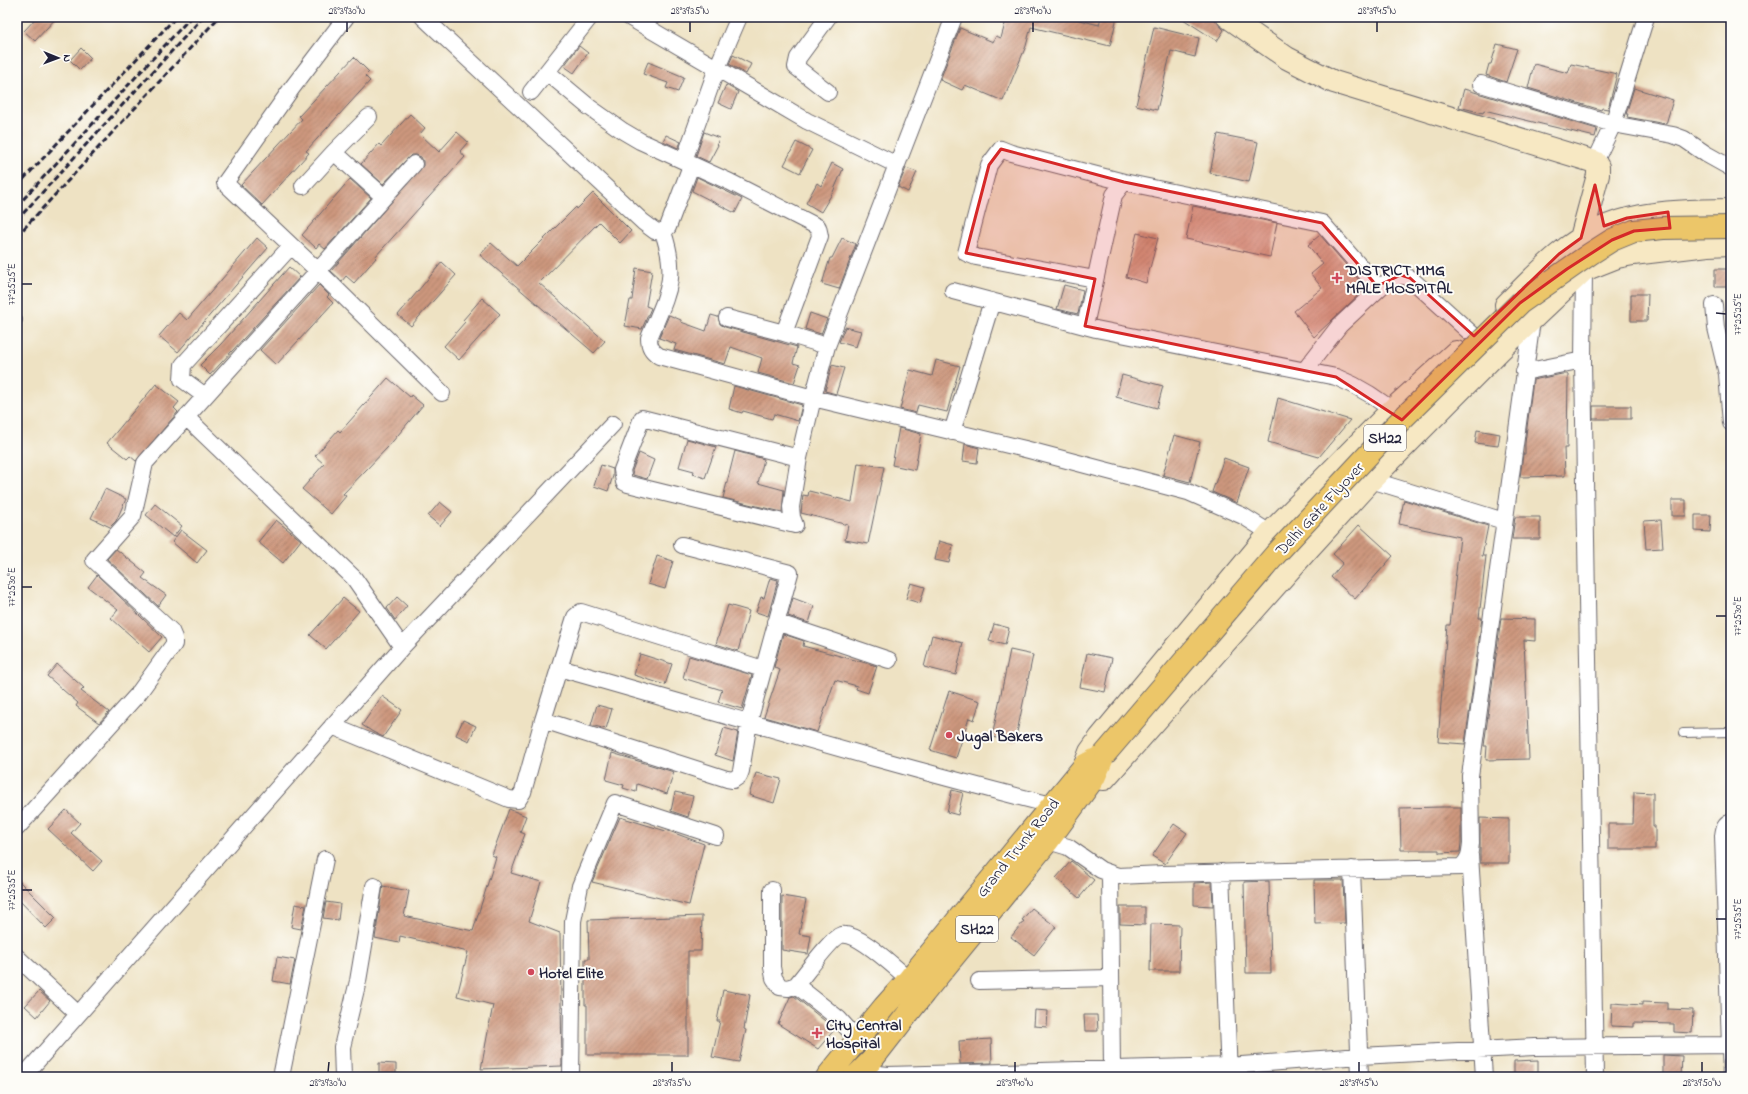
<svg xmlns="http://www.w3.org/2000/svg" width="1748" height="1094" font-family="'Indie Flower',sans-serif">
<style>
.building{fill:url(#building-hatch)}
.lines{fill:none;stroke-linecap:round;stroke-linejoin:round}
.lane-casing{stroke:#69656b;stroke-width:10}
.street-casing{stroke:#69656b;stroke-width:18}
.secondary-casing{stroke:#69656b;stroke-width:24}
.highway-casing{stroke:#69656b;stroke-width:24}
.lane{stroke:#fff;stroke-width:8}
.street{stroke:#fff;stroke-width:16}
.secondary{stroke:#f7e8c3;stroke-width:22}
.highway{stroke:#ecc669;stroke-width:22}
.rail{stroke:#22223b;stroke-width:3;stroke-dasharray:6 3;stroke-linecap:butt}
.highway-bridge-casing{stroke:#69656b;stroke-width:24;stroke-linecap:butt}
.highway-bridge{stroke:#ecc669;stroke-width:22}
.marked{fill:#d62828;fill-opacity:0.2;stroke:#d62828;stroke-width:3;stroke-linejoin:round}
.ticks{fill:none;stroke:#22223b;stroke-width:1.5}
.poi-dot{fill:#d1495b;stroke:#fdfcf7;stroke-width:1.5}
.labels{text-anchor:middle;stroke-width:4;stroke-linejoin:round;paint-order:stroke}
.shield{fill:#fdfcf7;stroke:#646373;stroke-width:1}
.shield-label{font-size:15px;font-weight:bold;fill:#22223b}
.poi-label{font-size:16px;font-weight:bold;fill:#22223b;stroke:#fdfcf7;text-anchor:start}
.street-label{font-size:16px;fill:#22223b;stroke:#fdfcf7}
.neatline{fill:none;stroke:#22223b;stroke-width:1.5}
.ticks-label{font-size:10px;text-anchor:middle;fill:#22223b}
</style>
<defs>
<pattern id="building-hatch" width="6" height="6" patternUnits="userSpaceOnUse"><rect width="6" height="6" fill="#cd977e"/><path d="M-1 1l2-2M0 6l6-6M5 7l2-2" fill="none" stroke="#a67b68"/></pattern>
</defs>
<rect width="100%" height="100%" fill="#fdfcf7"/>
<filter id="ink" filterUnits="userSpaceOnUse"><feTurbulence type="fractalNoise" baseFrequency=".025" numOctaves="2"/><feDisplacementMap in="SourceGraphic" scale="8" xChannelSelector="R" yChannelSelector="G"/><feConvolveMatrix kernelMatrix="1 2 1 2 8 2 1 2 1" color-interpolation-filters="sRGB"/></filter>
<filter id="wash" filterUnits="userSpaceOnUse"><feTurbulence type="fractalNoise" baseFrequency=".012" numOctaves="4" result="noise"/><feDisplacementMap in="SourceGraphic" scale="16" xChannelSelector="R" yChannelSelector="G"/><feGaussianBlur stdDeviation="0.9" result="paint"/><feColorMatrix in="noise" values="0 0 0 0 0 0 0 0 0 0 0 0 0 0 0 0 0 1.4 0 .05"/><feComposite in="paint" operator="in"/></filter>
<g filter="url(#wash)">
<rect width="100%" height="100%" fill="#eee2c3"/>
<g id="blocks">
<path class="building" d="M37,17H57L35,41L24,31Z
M1007,17H1068L1099,25L1101,17H1117L1110,46L1031,27L1026,46L1003,101L965,85L962,90L940,80L960,28L993,42L996,36L1001,38Z
M1180,17H1210L1216,21L1224,30L1217,41Z
M1154,27L1199,38L1195,57L1171,51L1157,110L1136,105Z
M1497,44L1517,49L1506,82L1486,75L1489,64H1491Z
M579,46L588,53L574,73L564,66Z
M81,48L91,58L80,70L70,60Z
M733,55L751,64L746,74L729,64Z
M354,57L369,72L365,76L370,81L306,151L309,153L262,205L241,185L302,119L299,116Z
M648,62L684,77L678,92L666,88L668,83L643,74Z
M1534,64L1568,73L1571,64L1617,74L1608,109L1602,108L1601,110L1528,88Z
M726,85L738,92L731,109L718,103Z
M1634,88L1673,100L1666,124L1627,117L1628,114H1626Z
M1464,89L1597,129L1595,137L1484,110L1483,113L1459,107Z
M410,114L425,128L420,134L439,152L457,132L468,142L460,151L465,157L375,257L376,258L354,283L346,276L342,281L331,271L423,166V161L421,157L416,155H411L383,184L361,164L379,144L381,146Z
M704,132L719,138L717,144L718,145L709,162L696,156Z
M1218,134L1258,142L1249,182L1210,173Z
M666,135L681,142L678,148L663,141Z
M796,142L812,150L800,173L784,165Z
M832,163L843,169L833,192L821,212L806,203L817,183L821,186Z
M906,168L917,172L908,192L898,187Z
M697,177L742,199L735,213L692,191Z
M350,179L371,198L325,249L319,244L316,248L302,235Z
M593,193L631,231L620,243L599,222L539,283L605,341L594,353L480,255L491,243L517,266L576,207L577,209Z
M1193,206L1277,223L1270,257L1186,239Z
M1137,233L1158,238L1146,283L1126,277Z
M1320,235L1366,288L1314,337L1294,311L1322,288L1311,274L1323,264L1308,245Z
M257,238L268,248L178,352L159,336L179,313L187,320Z
M842,238L856,244L839,289L822,284L830,258H832Z
M442,262L456,275L411,326L398,315Z
M289,267L300,277L210,375L200,365L221,344Z
M636,268L652,271L646,306L651,308L642,329L625,326L630,300H632Z
M1715,269H1731V287H1715Z
M319,285L329,295L327,297L333,303L276,365L260,350Z
M1064,285L1083,290L1078,314L1057,309Z
M1631,294H1648L1647,321H1631Z
M482,298L500,314L459,360L444,346L465,322L463,320Z
M810,313L827,319L821,334L805,329Z
M669,315L681,320V322L706,331L711,315L718,317L720,324L725,327L797,347L793,363L800,365L794,383L758,373L762,358L731,347L725,364L674,350L676,344L659,338Z
M845,327L861,331L856,347L839,342Z
M936,360L960,366L947,412L918,405L916,413L900,409L910,370L932,376Z
M832,365L844,368L836,394L825,391Z
M1562,374H1568L1567,448H1564L1565,476L1520,477L1523,454H1525V443L1533,380Z
M1122,375L1163,386L1157,408L1116,397Z
M388,378L410,397L411,395L423,405L388,447L343,494L346,496L331,514L302,489L324,464L315,456L338,430L340,432Z
M156,384L179,402L174,408L178,412L136,461L130,456L127,459L107,443Z
M734,386L802,405L798,421L774,414L772,419L743,411L742,413L729,409Z
M1278,398L1350,420L1319,457L1268,442Z
M1593,406H1631V419H1593Z
M899,428L921,434L915,470L892,465Z
M1477,430L1500,434L1498,446L1475,443Z
M1174,435L1200,442L1190,482L1163,475Z
M687,439L716,447L705,478L693,474L694,471L679,467Z
M965,444L979,448L977,463L963,461Z
M735,451L764,459L758,483L784,490L782,512L723,498Z
M639,453L654,460L647,479L633,475L632,471Z
M1224,458L1249,467L1237,503L1212,492Z
M858,463L884,467L868,544L845,540L848,525L801,513L803,495L808,496L809,491L852,502Z
M601,465L613,469V476L608,491L594,486Z
M105,489L126,499L116,521L110,527L91,518Z
M1404,500L1488,526L1482,556H1486L1479,618H1482L1465,744L1438,742L1447,625H1450L1460,537L1399,524Z
M1672,500H1686V516H1672Z
M440,502L452,512L440,526L428,516Z
M155,504L182,526L173,537L146,515Z
M1695,515H1711L1710,532L1695,531Z
M1515,517H1540V539H1512Z
M276,520L301,540L283,563L258,542Z
M1661,520L1663,548L1646,549L1644,521Z
M1359,525L1393,556L1355,599L1331,577L1343,563L1333,554Z
M181,530L207,550L197,563L172,542Z
M939,541L953,545L949,563L935,560Z
M116,549L146,573L142,578L166,595L158,606L107,559Z
M657,556L673,561L665,589L648,584Z
M97,575L162,637L149,652L111,618L118,610L88,587Z
M770,578L778,580L768,616L756,612L761,597L764,598Z
M911,583L925,587L920,603L906,599Z
M397,597L407,606L395,620L387,608Z
M343,598L359,611L326,649L310,635Z
M793,598L814,606L809,623L788,616Z
M728,605L749,611L738,651L716,644Z
M1501,618L1535,619V641L1524,640L1529,759L1486,760L1487,746H1484Z
M994,624L1009,628L1005,645L989,641Z
M783,634L804,641L803,646L877,666L868,693L856,689L857,686L835,680L817,732L764,717L780,670L774,667Z
M932,635L963,643L956,675L924,667Z
M1010,650L1033,655L1015,742L992,737Z
M1087,653L1112,658L1105,692L1080,687Z
M640,654L672,664L665,685L634,675Z
M689,656L752,675L742,709L718,702L722,690L683,678Z
M57,664L84,688L81,691L109,712L99,723L76,706L78,703L47,676Z
M949,691L980,701L974,720L969,718L956,758L930,750Z
M382,696L402,710L383,737L373,732L362,725Z
M597,705L612,709L606,729L591,725Z
M463,720L476,726L469,741L456,735Z
M724,728L738,732L733,761L715,755Z
M612,753L674,772L667,794L637,784L636,792L623,788L624,785L606,780Z
M756,773L781,779L774,803L749,795Z
M952,790L963,793L958,815L947,812Z
M675,792L693,796L688,817L671,811Z
M1634,792L1653,793V826H1655V849H1608V824H1633Z
M1442,807H1461V843L1460,852L1439,853V850H1401L1400,808Z
M509,809L526,816L520,832L525,834L511,873L541,882L529,921L560,933L562,1066L481,1069L493,1005L457,996L468,952L400,936L399,943L375,938L383,886L409,891L404,916L473,931L496,857L492,855Z
M66,810L80,823L71,833L102,861L93,871L48,829Z
M620,817L666,831V830L704,844L689,905L592,882Z
M1480,818L1509,819V863H1480Z
M1174,824L1187,833L1165,864L1152,856Z
M1071,861L1094,880L1079,898L1056,878Z
M17,879L56,918L46,928L17,898Z
M1314,880H1343L1345,923L1315,924Z
M1269,881L1271,973H1246L1244,882Z
M1212,882L1213,906L1194,905V883Z
M782,896L806,900L799,934L811,936L808,954L782,950Z
M326,902L340,904L338,920L323,918Z
M295,904L306,906L301,929L291,927Z
M1120,907H1145V925L1120,924Z
M1032,908L1056,927L1034,955L1011,937L1024,921L1022,920Z
M702,916L701,951H688V1055H587V1005H585V959H589L588,920Z
M1151,924L1180,925L1179,971H1150Z
M277,957L295,960L290,984L273,981Z
M723,990L750,995L744,1029L746,1030L739,1062L712,1057L720,1021H717Z
M39,991L50,1001L37,1017L25,1006Z
M794,996L835,1029L818,1049L778,1024L790,997Z
M1642,1002L1667,1003V1009L1693,1010L1692,1033L1674,1032V1024L1634,1023V1027L1611,1026L1612,1003L1642,1005Z
M1035,1010L1048,1011L1047,1027L1034,1026Z
M1084,1015H1097L1098,1031H1085Z
M991,1039L992,1063L960,1064L959,1041Z
M1663,1055L1682,1056L1681,1077H1663Z
M1538,1060V1077H1514V1061Z
M379,1063L396,1064V1076H379Z"/>
</g>
</g>
<g filter="url(#ink)">
<use href="#blocks" fill-opacity="0" stroke="#69656b" stroke-width="1"/>
<g class="lines">
<defs>
<path id="lane" d="M17,321L18,320
M1683,733L1731,732"/>
<path id="street" d="M346,17L292,88L225,183L317,270L442,393
M423,17L643,222L655,231L663,232L668,227L689,171C690,165 686,161 686,155L717,68L739,17
M629,17L807,121L897,165
M547,72L589,107L623,131L640,141L730,182L818,227L820,236L784,333L727,318
M1481,84L1613,124L1673,135L1684,139L1706,154L1731,168
M531,92L590,17
M828,92L796,67L798,58L828,17
M334,152L384,197
M1595,162L1613,124L1646,17
M303,186L334,152L369,117
M663,232C679,279 667,294 649,338C649,347 652,351 659,356L813,398L1025,449L1188,492L1243,516L1270,533
M1584,270L1583,360L1595,1077
M1095,279L976,257L966,253L989,165L1001,149L1011,153L1124,182
M953,291L1096,329L1336,377C1358,386 1382,401 1400,417
M1714,305L1716,328L1727,374L1731,423
M1085,326L1114,195L1124,182L1322,223L1377,286L1384,284L1401,275L1410,278L1474,336
M784,333L827,346
M1305,370L1339,326L1384,284
M1524,372L1583,360
M205,396L182,379L183,365L291,246
M186,417L354,578L402,647
M952,432L992,301
M1371,480L1504,521
M795,525L792,517L791,507L799,458L813,398L827,346L954,17
M795,525L628,484L624,482L622,470L642,418L799,458
M776,622L889,660
M559,668C723,714 886,764 1052,805
M543,720L727,779L733,780L739,776L741,771L749,722L790,573L682,545
M332,726L509,799L518,800L523,792L543,720L575,617L581,612L763,669
M17,828L138,694L174,644V638L171,631L94,560L133,516L145,463L414,164
M1048,841L1068,847L1101,870L1118,876L1163,874L1461,867C1469,860 1470,854 1471,843L1470,776L1532,320
M1470,855L1484,1077
M1352,869L1360,1077
M1221,872L1229,1076
M1110,874L1112,1069
M772,890V967L774,978L780,987L788,988L796,985C804,976 831,938 841,935C858,931 895,968 909,979
M17,957L78,1014
M979,981L1111,978
M796,985L839,1019L857,1039
M871,1061L872,1069L879,1074L888,1075L1229,1066L1360,1056L1535,1047L1731,1045
M23,1077L402,647L613,424
M281,1077L325,859
M343,1077L342,1047L358,981L374,886
M571,1077L573,921L580,886L615,803L716,836
M1731,1077L1723,836C1724,829 1724,825 1731,822"/>
<path id="secondary" d="M1228,17L1287,58L1334,82L1595,162L1598,167V175L1581,238
M1506,305C1523,288 1540,270 1558,255C1608,212 1669,210 1731,210
M1085,765L1090,752L1100,738L1270,533L1392,410L1456,352
M1094,778L1104,779L1308,549L1371,480L1500,350L1584,270L1617,257L1633,254L1708,245L1731,244"/>
<path id="highway" d="M827,1077L884,1007L909,979L1085,765L1104,755
M855,1077L871,1061L924,993L1048,841L1094,778L1104,755"/>
</defs>
<use href="#lane" class="lane-casing"/>
<use href="#street" class="street-casing"/>
<use href="#secondary" class="secondary-casing"/>
<use href="#highway" class="highway-casing"/>
<use href="#lane" class="lane"/>
<use href="#street" class="street"/>
<use href="#secondary" class="secondary"/>
<use href="#highway" class="highway"/>
<path class="rail" d="M17,186L176,17
M17,206L191,17
M17,220L203,17
M17,236L219,17"/>
<defs>
<path id="highway-bridge" d="M1104,755L1275,555L1395,426L1520,303L1590,254L1612,240L1634,231L1663,228L1731,227"/>
</defs>
<use href="#highway-bridge" class="highway-bridge-casing"/>
<use href="#highway-bridge" class="highway-bridge"/>
</g>
</g>
<path class="marked" d="M1001,149L1124,182L1322,223L1377,286L1401,275L1410,278L1474,336L1559,254L1581,238L1595,185L1604,226L1627,218L1668,212L1670,228L1634,231L1612,240L1567,269L1520,303L1402,420L1336,377L1085,326L1095,279L966,253L989,165Z"/>
<path class="ticks" d="M347,32V22M690,32V22M1033,32V22M1377,32V22M22,284H32M1716,313L1726,314M22,587H32M1716,616H1726M22,890H32M1716,919H1726M328,1072L329,1062M672,1072V1062M1015,1072V1062M1359,1072V1062M1702,1072V1062"/>
<g class="poi-dot">
<path d="M1335 272h4v4h4v4h-4v4h-4v-4h-4v-4h4z"/>
<circle cx="949" cy="735" r="4"/>
<circle cx="531" cy="972" r="4"/>
<path d="M815 1027h4v4h4v4h-4v4h-4v-4h-4v-4h4z"/>
</g>
<g class="labels">
<g class="shield">
<rect x="1364" y="425" width="42" height="26" rx="3"/>
<rect x="956" y="916" width="42" height="26" rx="3"/>
</g>
<g class="shield-label">
<text x="1385" y="443">SH22</text>
<text x="977" y="934">SH22</text>
</g>
<g class="poi-label">
<text x="1346" y="275">DISTRICT MMG<tspan x="1346" dy="18">MALE HOSPITAL</tspan></text>
<text x="957" y="741">Jugal Bakers</text>
<text x="539" y="978">Hotel Elite</text>
<text x="826" y="1030">City Central<tspan x="826" dy="18">Hospital</tspan></text>
</g>
<g class="street-label">
<text transform="translate(1319 508) rotate(-47)" y="6">Delhi Gate Flyover</text>
<text transform="translate(1017 847) rotate(-51)" y="6">Grand Trunk Road</text>
</g>
</g>
<rect width="1748" height="1094" fill="none" stroke="#fdfcf7" stroke-width="44"/>
<g transform="translate(58 58) rotate(91)" stroke="#fdfcf7" stroke-width="3" paint-order="stroke">
<path d="M0-3L7 15L0 10L-7 15Z" fill="#22223b"/>
<text y="-6" font-size="11" font-weight="bold" text-anchor="middle" fill="#22223b">N</text>
</g>
<rect x="22" y="22" width="1704" height="1050" class="neatline"/>
<g class="ticks-label">
<text x="347" y="14">28°39'30"N</text>
<text x="690" y="14">28°39'35"N</text>
<text x="1033" y="14">28°39'40"N</text>
<text x="1377" y="14">28°39'45"N</text>
<text transform="translate(11 284) rotate(-90)" y="4">77°25'25"E</text>
<text transform="translate(1737 314) rotate(-90)" y="4">77°25'25"E</text>
<text transform="translate(11 587) rotate(-90)" y="4">77°25'30"E</text>
<text transform="translate(1737 616) rotate(-90)" y="4">77°25'30"E</text>
<text transform="translate(11 890) rotate(-90)" y="4">77°25'35"E</text>
<text transform="translate(1737 919) rotate(-90)" y="4">77°25'35"E</text>
<text x="328" y="1086">28°39'30"N</text>
<text x="672" y="1086">28°39'35"N</text>
<text x="1015" y="1086">28°39'40"N</text>
<text x="1359" y="1086">28°39'45"N</text>
<text x="1702" y="1086">28°39'50"N</text>
</g>
</svg>
